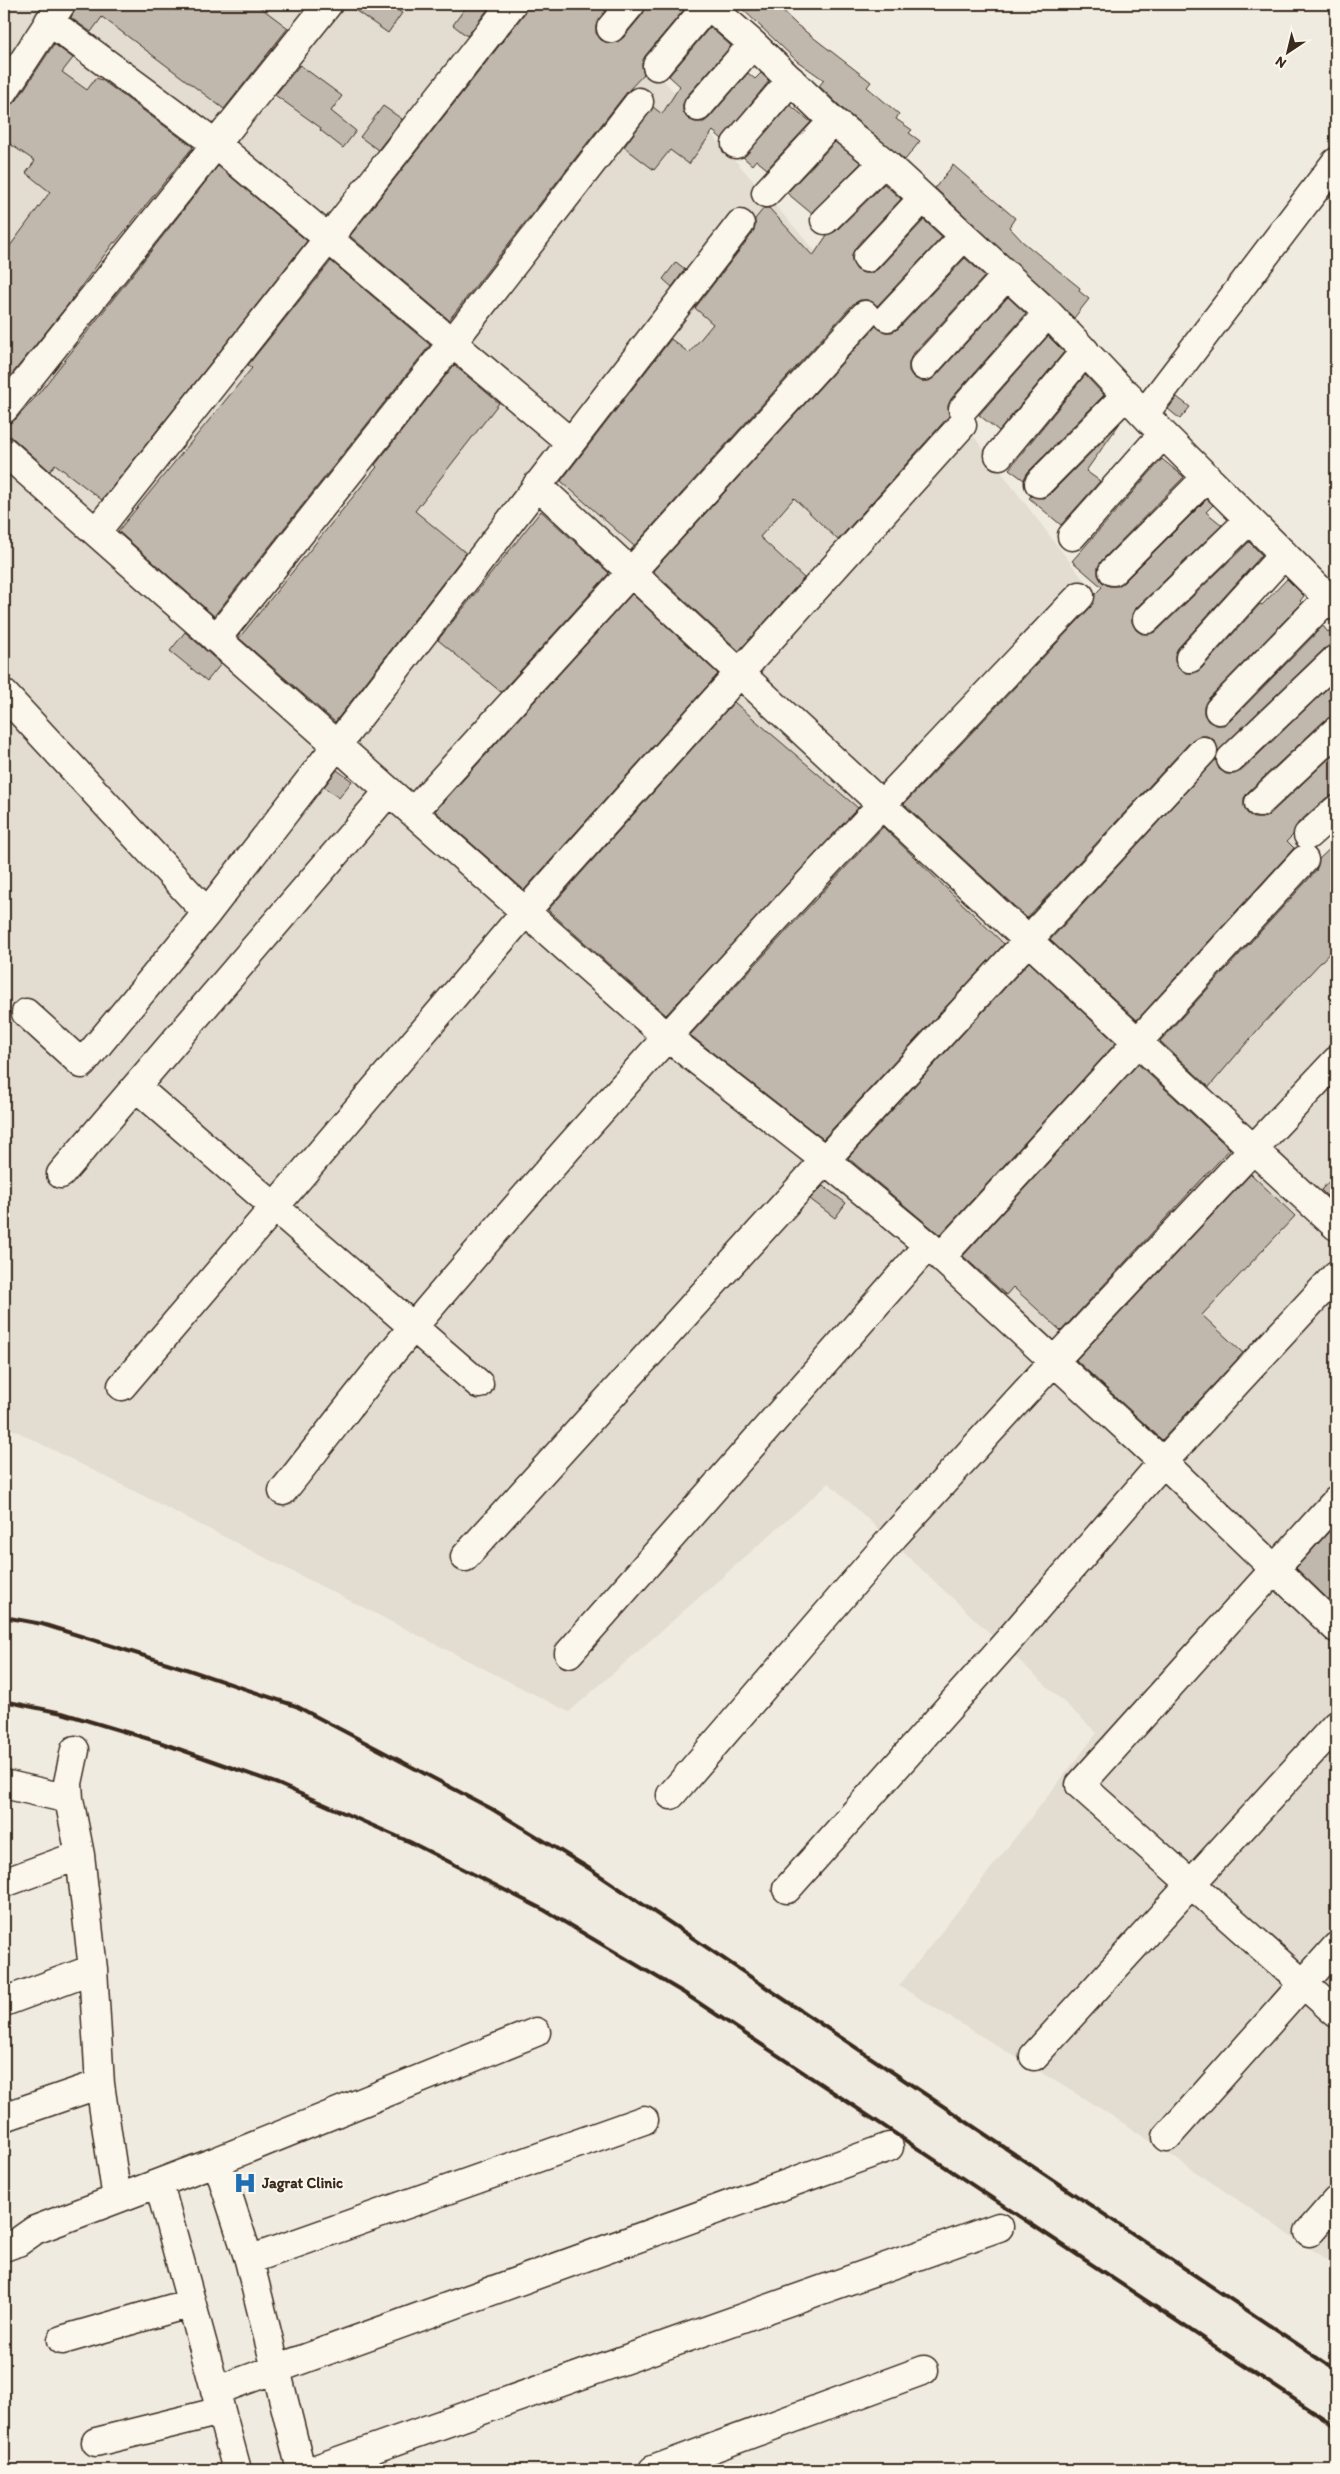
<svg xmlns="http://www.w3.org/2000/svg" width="1340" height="2474" font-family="Itim,sans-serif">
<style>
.built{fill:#e2dcd1}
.building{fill:#c0b8ad;stroke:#3b2a1e}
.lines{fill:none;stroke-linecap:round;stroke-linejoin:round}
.minor-casing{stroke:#3b2a1e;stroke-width:31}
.minor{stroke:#fbf7ec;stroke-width:28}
.rail{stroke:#3b2a1e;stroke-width:4}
.labels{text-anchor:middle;stroke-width:4;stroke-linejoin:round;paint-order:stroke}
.poi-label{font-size:15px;font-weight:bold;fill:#3b2a1e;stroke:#fbf7ec;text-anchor:start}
</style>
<rect width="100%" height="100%" fill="#f0ebe0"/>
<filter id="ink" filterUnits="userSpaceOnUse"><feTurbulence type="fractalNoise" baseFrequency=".02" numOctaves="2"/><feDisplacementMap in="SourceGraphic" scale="10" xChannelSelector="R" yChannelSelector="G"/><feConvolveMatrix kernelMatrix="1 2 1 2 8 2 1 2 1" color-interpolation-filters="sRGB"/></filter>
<g filter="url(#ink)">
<path class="built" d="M4,4H581L589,19L652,67L933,383L1235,778L1336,886V2266L1111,2115L899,1986L1097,1733L829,1483L569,1712L4,1425V1209L6,1206L4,1204Z"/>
<path class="building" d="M76,4H256L288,28L224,109L102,17L91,32L71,18Z
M346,4H388L402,13L388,33Z
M468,4H492L467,36L453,25Z
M527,4H611L596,26V33L601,40L609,43L617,42L623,38L643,14L646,4H662L670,10L675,4H684L687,6L645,56L642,64L644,74L627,92L449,320L350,236L524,14Z
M737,4H775L797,25L871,82L867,87L899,114L896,119L912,130L909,133L920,141L905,160L843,109L819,86L824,80L797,61Z
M710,27L731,46L686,97L683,104V112L687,118L695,122H704L709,118L748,73L755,79L761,73L769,81L722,139L713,131L689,164L670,150L654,170L624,147L653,107L662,114L680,86L669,76Z
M54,44L73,58L62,72L87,90L96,78L102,80L193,147L115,243L114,242L66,307L4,384V254L50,192L26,173L35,161L4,140V110L17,100Z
M300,65L342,96L331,111L356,131L343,148L320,130L321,128L275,95Z
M790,105L811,122L767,169L756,160L752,165L743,157Z
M383,106L402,119L378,150L360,137Z
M835,142L861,163L811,213L787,193Z
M953,165L1015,218L1009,227L1023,242L1080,288L1079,291L1089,299L1074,318L935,188Z
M218,166L307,241L102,500L55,464L50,471L14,439L4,436V424L16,419L39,393Z
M884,184L901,199L855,248L852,255V262L857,270L864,273H871L878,269L924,220L942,237L877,306L868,300H860L853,304L634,546L561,481L671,339L689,353L713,324L695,308L752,234L755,227V219L764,208H769L813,256L827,235L836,231Z
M965,258L985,276L912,355L909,363V371L913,377L921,381H929L935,377L1008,297L1026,314L951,399L948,406L949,416L838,540L794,498L760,537L804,578L739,651L653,571L876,326L885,332H892L899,328Z
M331,261L430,345L214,616L118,531L252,368L248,365Z
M676,262L685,269L672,287L663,279Z
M1048,336L1064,352L999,431L979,415Z
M454,365L499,403L415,511L466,553L335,722L239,638L377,467L375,465Z
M1085,375L1104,395L1028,472L1024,480L1009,469Z
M1177,397L1190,407L1180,419L1168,409Z
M1120,423L1086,471L1100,481L1061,525L1029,498L1031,496L1043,498L1050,494Z
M1162,459L1184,477L1102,560L1098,567V575L1102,582L1109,586H1118L1124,582L1207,499L1213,505L1206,512L1222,525L1136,608L1132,614V622L1136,630L1142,634H1150L1158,630L1249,542L1262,555L1178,648L1175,655V662L1179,669L1187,673H1194L1201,669L1260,604L1262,605L1287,579L1304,596L1300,601L1302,603L1208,699L1204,707V714L1208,721L1216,725H1224L1230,721L1323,626L1328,632L1336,624V644L1325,648L1218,751L1214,740L1207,736H1199L1192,740L1027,918L904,804L1091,607L1095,594L1102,587L1072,561Z
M541,511L609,573L501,692L438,640Z
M632,594L718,674L524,890L435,811Z
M185,632L221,664L207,681L170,651Z
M1336,680V694L1329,700L1336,708V716L1325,720L1248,792L1244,798V806L1247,813L1254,818H1262L1269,815L1336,752V795L1326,798L1298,823L1293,835L1287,841L1294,848L1137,1020L1050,940L1216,759L1219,769L1226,774H1234L1241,771Z
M734,702L858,808L666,1015L548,910Z
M337,770L352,781L339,798L324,787Z
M883,827L1004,944L823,1139L690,1035Z
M1336,843V946L1261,1026L1209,1087L1160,1041L1316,871L1319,859Z
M1029,962L1116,1043L940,1235L848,1158Z
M1138,1064L1230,1149L1061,1331L1013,1287L1006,1295L963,1256Z
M1251,1174L1295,1216L1202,1315L1243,1353L1162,1440L1076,1360Z
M1336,1174V1205L1321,1190Z
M823,1186L846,1203L835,1218L810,1199Z
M1336,1524V1607L1296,1568Z"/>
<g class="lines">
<defs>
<path id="minor" d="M707,4L753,44L833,121L884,162L1048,313L1163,434L1336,606
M49,21L217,145L570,442
M611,28L631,4
M657,66L708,5
M4,91L61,4
M698,107L753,44
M736,144L791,80
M766,193L833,121
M825,220L884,162
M867,258L923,198
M888,317L964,236
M924,366L1007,275
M4,409L328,4
M963,409L1048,313
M1145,413L1336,162
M4,451L666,1036L825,1160L928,1245L1163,1462L1336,1628
M999,455L1085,351
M1039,483L1127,394
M537,485L1336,1226
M96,532L328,239L512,4
M1072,536L1163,434
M1113,571L1207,477
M1147,619L1249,520
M216,639L452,343L639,102
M1190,658L1284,554
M4,694L207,913
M1219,710L1328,598
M1231,759L1336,659
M1259,803L1336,731
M413,812L865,315
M1308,835L1336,810
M26,1013L82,1064L207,913L740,224
M136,1087L479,1384
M61,1174L389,791
M941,1257L1304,860
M122,1386L526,911L962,425
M283,1491C327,1436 369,1379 414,1326C627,1074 852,834 1080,596
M1336,1501L1080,1785L1336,2013
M465,1557L825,1160L1203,751
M569,1653L928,1245
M75,1750L68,1783L69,1799L80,1855L93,1969L100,2084L117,2199
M4,1784L69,1799
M671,1795L894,1536L1054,1361L1336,1061
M4,1883L80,1855
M787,1889L1008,1641L1163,1462L1336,1275
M4,2002L93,1969
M1034,2056L1336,1725
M4,2117L100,2084
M1167,2137L1336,1947
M217,2161L536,2032
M159,2184L237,2470
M1309,2232L1336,2201
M4,2247L18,2242L35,2230L217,2161L249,2260L301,2470
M249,2260L644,2120
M62,2340L191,2303
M215,2391L889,2147
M96,2442L221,2411
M313,2470L999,2227
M653,2470L924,2370"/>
</defs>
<use href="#minor" class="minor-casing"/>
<use href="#minor" class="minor"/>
<path class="rail" d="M4,1617L42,1624L183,1668L296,1706L492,1809L590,1869L1336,2370
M4,1701L62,1713L159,1742L278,1784L410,1842L544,1910L684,1993L1336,2427"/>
</g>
</g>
<defs>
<symbol id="hospital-bare" viewBox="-9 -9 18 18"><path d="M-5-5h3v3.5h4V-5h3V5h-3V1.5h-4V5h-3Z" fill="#1f6fb2" stroke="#fbf7ec" stroke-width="2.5" paint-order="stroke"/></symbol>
</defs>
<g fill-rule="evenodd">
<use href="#hospital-bare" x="229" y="2167" width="32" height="32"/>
</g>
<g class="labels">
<g class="poi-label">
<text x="262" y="2188">Jagrat Clinic</text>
</g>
</g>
<rect width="1340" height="2474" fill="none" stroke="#fbf7ec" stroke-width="20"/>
<rect x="10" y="10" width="1320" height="2454" fill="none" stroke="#3b2a1e" stroke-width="2" filter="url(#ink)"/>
<g transform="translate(1288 52) rotate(215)" stroke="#fbf7ec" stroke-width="4" paint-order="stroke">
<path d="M0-4L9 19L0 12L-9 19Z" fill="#3b2a1e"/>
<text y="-8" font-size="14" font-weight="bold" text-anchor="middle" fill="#3b2a1e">N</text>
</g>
</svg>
